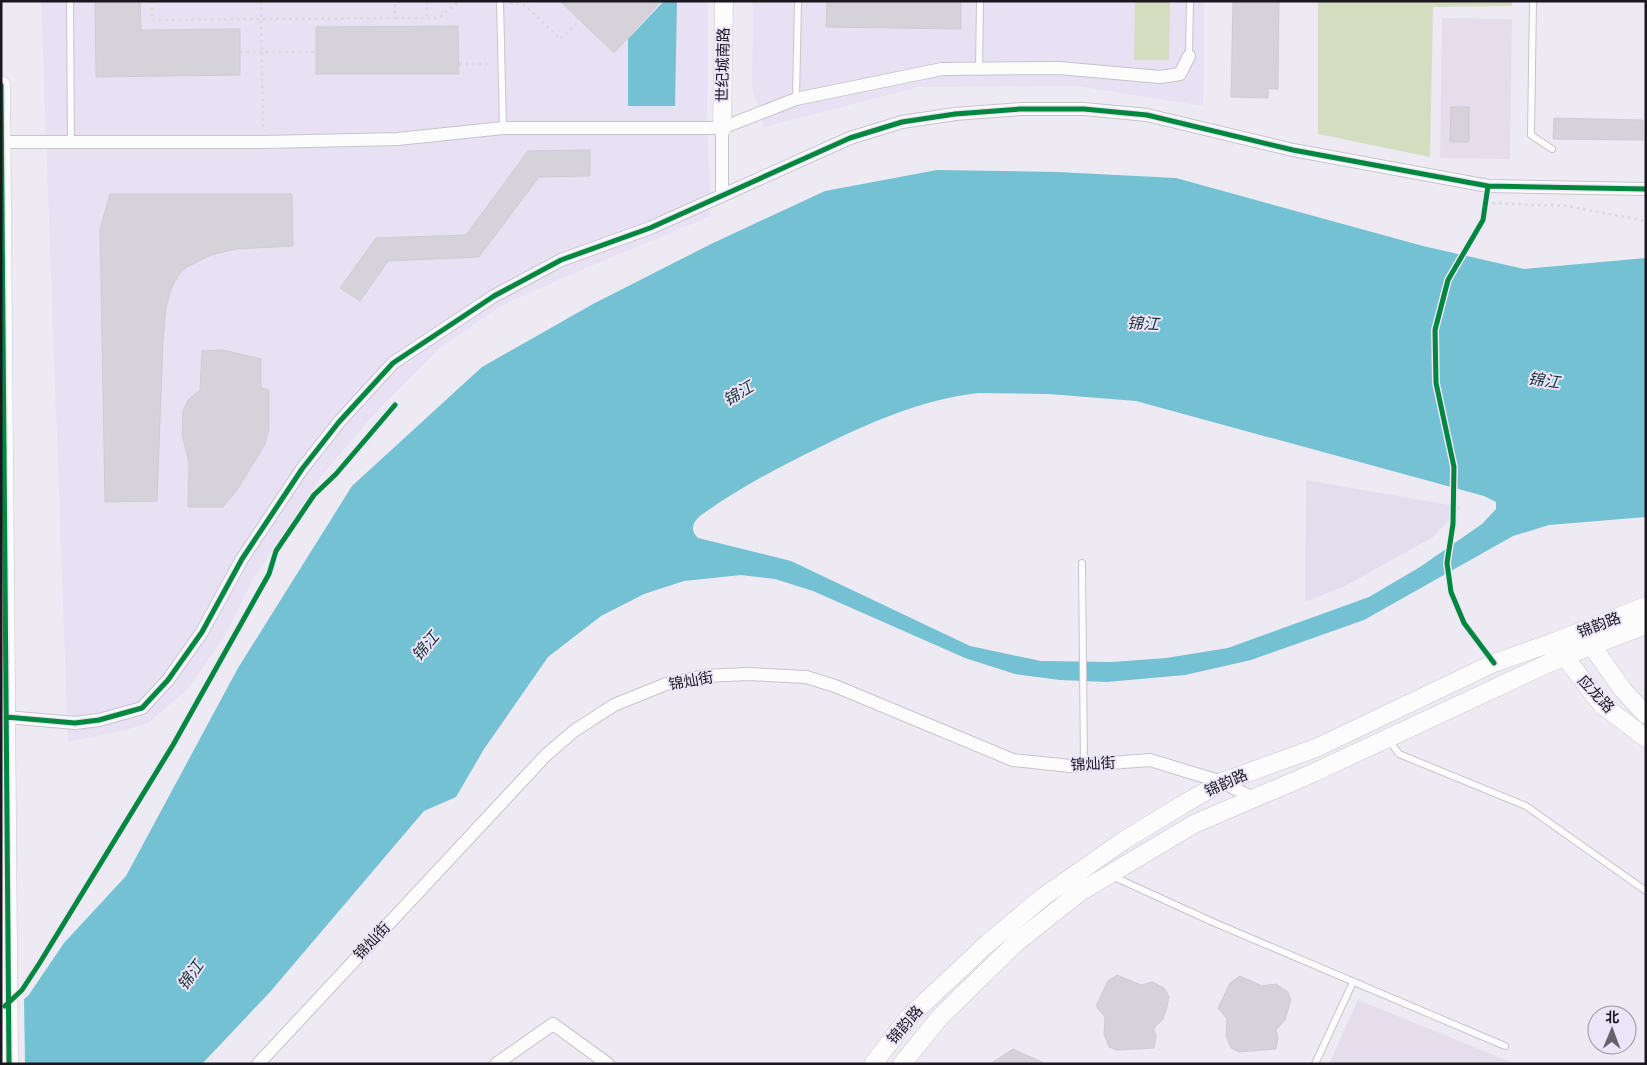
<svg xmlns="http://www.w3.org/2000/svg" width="1647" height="1065" font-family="Figtree,'Noto Sans SC',sans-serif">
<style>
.built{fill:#e8e1f4}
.industrial{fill:#e6ddec}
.education{fill:#e3deee}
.green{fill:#d4ddbf}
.water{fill:#73c1d3;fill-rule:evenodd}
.pier{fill:#edeaf4}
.building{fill:#d6d2d9;stroke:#cfcbd2}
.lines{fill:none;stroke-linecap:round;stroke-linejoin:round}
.lane-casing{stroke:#c6c4cb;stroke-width:8}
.street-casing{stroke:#c6c4cb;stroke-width:14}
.secondary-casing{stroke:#c6c4cb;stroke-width:19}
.path{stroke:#d9d8db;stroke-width:2.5;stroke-dasharray:2.5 4;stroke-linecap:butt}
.lane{stroke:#fcfcfd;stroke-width:6}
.street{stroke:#fcfcfd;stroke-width:12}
.secondary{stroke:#fcfcfd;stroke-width:18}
.path-bridge{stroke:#d9d8db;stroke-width:2.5;stroke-dasharray:2.5 4;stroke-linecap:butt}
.cycleway-casing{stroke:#ece5f9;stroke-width:8}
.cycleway{stroke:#00873e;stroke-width:5}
.labels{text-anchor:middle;stroke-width:4;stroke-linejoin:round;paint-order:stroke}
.street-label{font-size:15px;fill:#1a171e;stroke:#ece5f9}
.water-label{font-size:16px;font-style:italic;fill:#183136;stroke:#ece5f9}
</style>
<rect width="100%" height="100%" fill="#edeaf4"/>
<path class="built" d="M41,1H708L707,117L711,216L574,273L501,306L440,348L376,412L321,477L255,576L223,639L187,690L148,723L126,730L68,742Z
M753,1H1204L1203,106L1076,86L919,87L764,127L752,88Z"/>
<path class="industrial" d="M1442,18L1512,19L1510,159L1440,158Z
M1358,1000L1516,1064H1329Z"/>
<path class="education" d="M1306,480L1461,507L1433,537L1345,586L1305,602Z"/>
<path class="green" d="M1135,1H1170L1169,60H1134Z
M1318,1H1512V6L1433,7L1430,157L1318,134Z"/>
<path class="water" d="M664,1H677L675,106H628V39Z
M937,170L1057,172L1176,178L1423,246L1524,269L1646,258V517L1549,525L1513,536L1364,620L1251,660L1185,675L1107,682L1060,680L1015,674L965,658L813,591L775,579L741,575L684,581L644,594L601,616L548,657L484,749L456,797L424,811L270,992L202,1064H1V1017L28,996L64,943L126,876L238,668L352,486L482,367L593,304L711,244L825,191ZM978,393L1049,394L1136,401L1484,496L1496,502V509L1482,524L1420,567L1369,597L1228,648L1166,658L1112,662L1041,661L970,646L791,561L698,538C690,530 692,523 700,516C736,490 775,469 816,449C868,423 920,400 978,393Z"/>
<path class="pier" d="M24,997L25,1064H1V1013Z"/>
<path class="building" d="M95,1H140L141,30L240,29V75L96,77Z
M560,1H661L614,53Z
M827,1H961V29L826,27Z
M1233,1H1279L1278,89H1268V98L1231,97Z
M458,26L459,74H316V27Z
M1451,107H1469V142H1450Z
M1554,118L1643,120V140L1553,139Z
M590,150V176L539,177L479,257L388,261L360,301L340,288L376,238L466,235L528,151Z
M110,194H292L293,246L236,249L211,255L187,267L180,273L172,287L166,307L163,340L157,501L105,502L100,229Z
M223,350L261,359V388L269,390V429L264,446L237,490L223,507H188L189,463L182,435L183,411L188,400L200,390L202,351Z
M1117,975L1141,985L1153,982L1165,989L1169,997L1167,1007L1163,1019L1154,1028L1156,1037L1154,1048L1117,1050L1109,1047L1104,1034L1105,1017L1096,1006L1108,981Z
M1240,976L1262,986L1276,984L1287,991L1291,999L1285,1020L1276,1030L1278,1038L1276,1049L1239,1052L1231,1048L1226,1036L1227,1019L1218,1008L1230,983Z
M1013,1049L1046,1064H990Z"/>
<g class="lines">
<defs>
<path id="lane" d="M70,1L71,142
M500,1L503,128
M1533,1L1531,135L1552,149
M1189,56L1190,1
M979,69L980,1
M796,99L798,1
M1082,563L1084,765
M1389,740L1399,754L1526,806L1646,891
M1112,876L1215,923L1505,1046
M1315,1064L1353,982"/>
<path id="street" d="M722,128V195
M2,142H263L398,139L503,128H722L796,99L942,69L1059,68L1160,77L1180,74L1189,56
M6,717L75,723L99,720L142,708L168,680L202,632L242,559L302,469L339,422L393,363L494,296L561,260L650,228L850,138L902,122L955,114L1020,109H1084L1147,115L1293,150L1488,186L1646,189
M258,1064L546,755L574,731L614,705L666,684L704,676L748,674L806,677L835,686L1013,760L1070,766L1150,760L1222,782L1253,798
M496,1064L553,1024L608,1064"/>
<path id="secondary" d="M1,85L9,1064
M722,128L724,1
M1585,636L1623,690L1646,715
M1557,647L1602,705L1646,738
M873,1064L909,1017L988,943L1043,897L1123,841L1182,805L1222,782L1316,748L1494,663L1554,642L1646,606
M902,1064L940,1017L1017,942L1080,892L1194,824L1313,773L1562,657L1646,625"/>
</defs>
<use href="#lane" class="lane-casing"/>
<use href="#street" class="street-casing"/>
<use href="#secondary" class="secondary-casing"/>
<path class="path" d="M152,1V20L395,18V1
M261,1L263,130
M427,1V17
M510,3L523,4L528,8L560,39L580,20
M395,18H438L460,1
M459,64H492
M1486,203L1567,206L1646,221"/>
<use href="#lane" class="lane"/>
<use href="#street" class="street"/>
<use href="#secondary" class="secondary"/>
<path class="path-bridge" d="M240,52H316"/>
<defs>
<path id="cycleway" d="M1,85L9,1064
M1488,186L1483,220L1448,280L1435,330L1436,383L1454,467L1453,524L1447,563L1451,592L1464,623L1494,663
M6,717L75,723L99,720L142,708L168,680L202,632L242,559L302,469L339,422L393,363L494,296L561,260L650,228L850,138L902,122L955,114L1020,109H1084L1147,115L1293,150L1488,186L1646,189
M5,1006L22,990L39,964L173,745L269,574L276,551L314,495L336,474L395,405"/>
</defs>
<use href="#cycleway" class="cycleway-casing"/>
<use href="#cycleway" class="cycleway"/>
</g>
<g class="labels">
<g class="street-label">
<text transform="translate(723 65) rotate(-89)" y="5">世纪城南路</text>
<text transform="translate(1599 625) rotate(-21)" y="5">锦韵路</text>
<text transform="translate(691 681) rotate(-10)" y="5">锦灿街</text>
<text transform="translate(1596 694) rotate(47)" y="5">应龙路</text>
<text transform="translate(1093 764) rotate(-3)" y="5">锦灿街</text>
<text transform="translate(1226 783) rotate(-24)" y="5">锦韵路</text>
<text transform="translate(372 941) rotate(-47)" y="5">锦灿街</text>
<text transform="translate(905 1025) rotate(-49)" y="5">锦韵路</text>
</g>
<g class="water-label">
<text transform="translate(1143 323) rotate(3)" y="6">锦江</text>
<text transform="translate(1544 380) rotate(8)" y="6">锦江</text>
<text transform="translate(738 393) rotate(-31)" y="6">锦江</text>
<text transform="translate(425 646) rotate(-50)" y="6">锦江</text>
<text transform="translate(190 975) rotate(-55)" y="6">锦江</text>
</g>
</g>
<rect width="1647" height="1065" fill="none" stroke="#1a171e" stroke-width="5"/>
<g transform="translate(1612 1030) rotate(1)"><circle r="24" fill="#ece5f9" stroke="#9893a1"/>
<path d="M0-4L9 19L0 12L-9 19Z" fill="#646169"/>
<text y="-8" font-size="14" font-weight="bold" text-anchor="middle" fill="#1a171e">北</text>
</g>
</svg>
